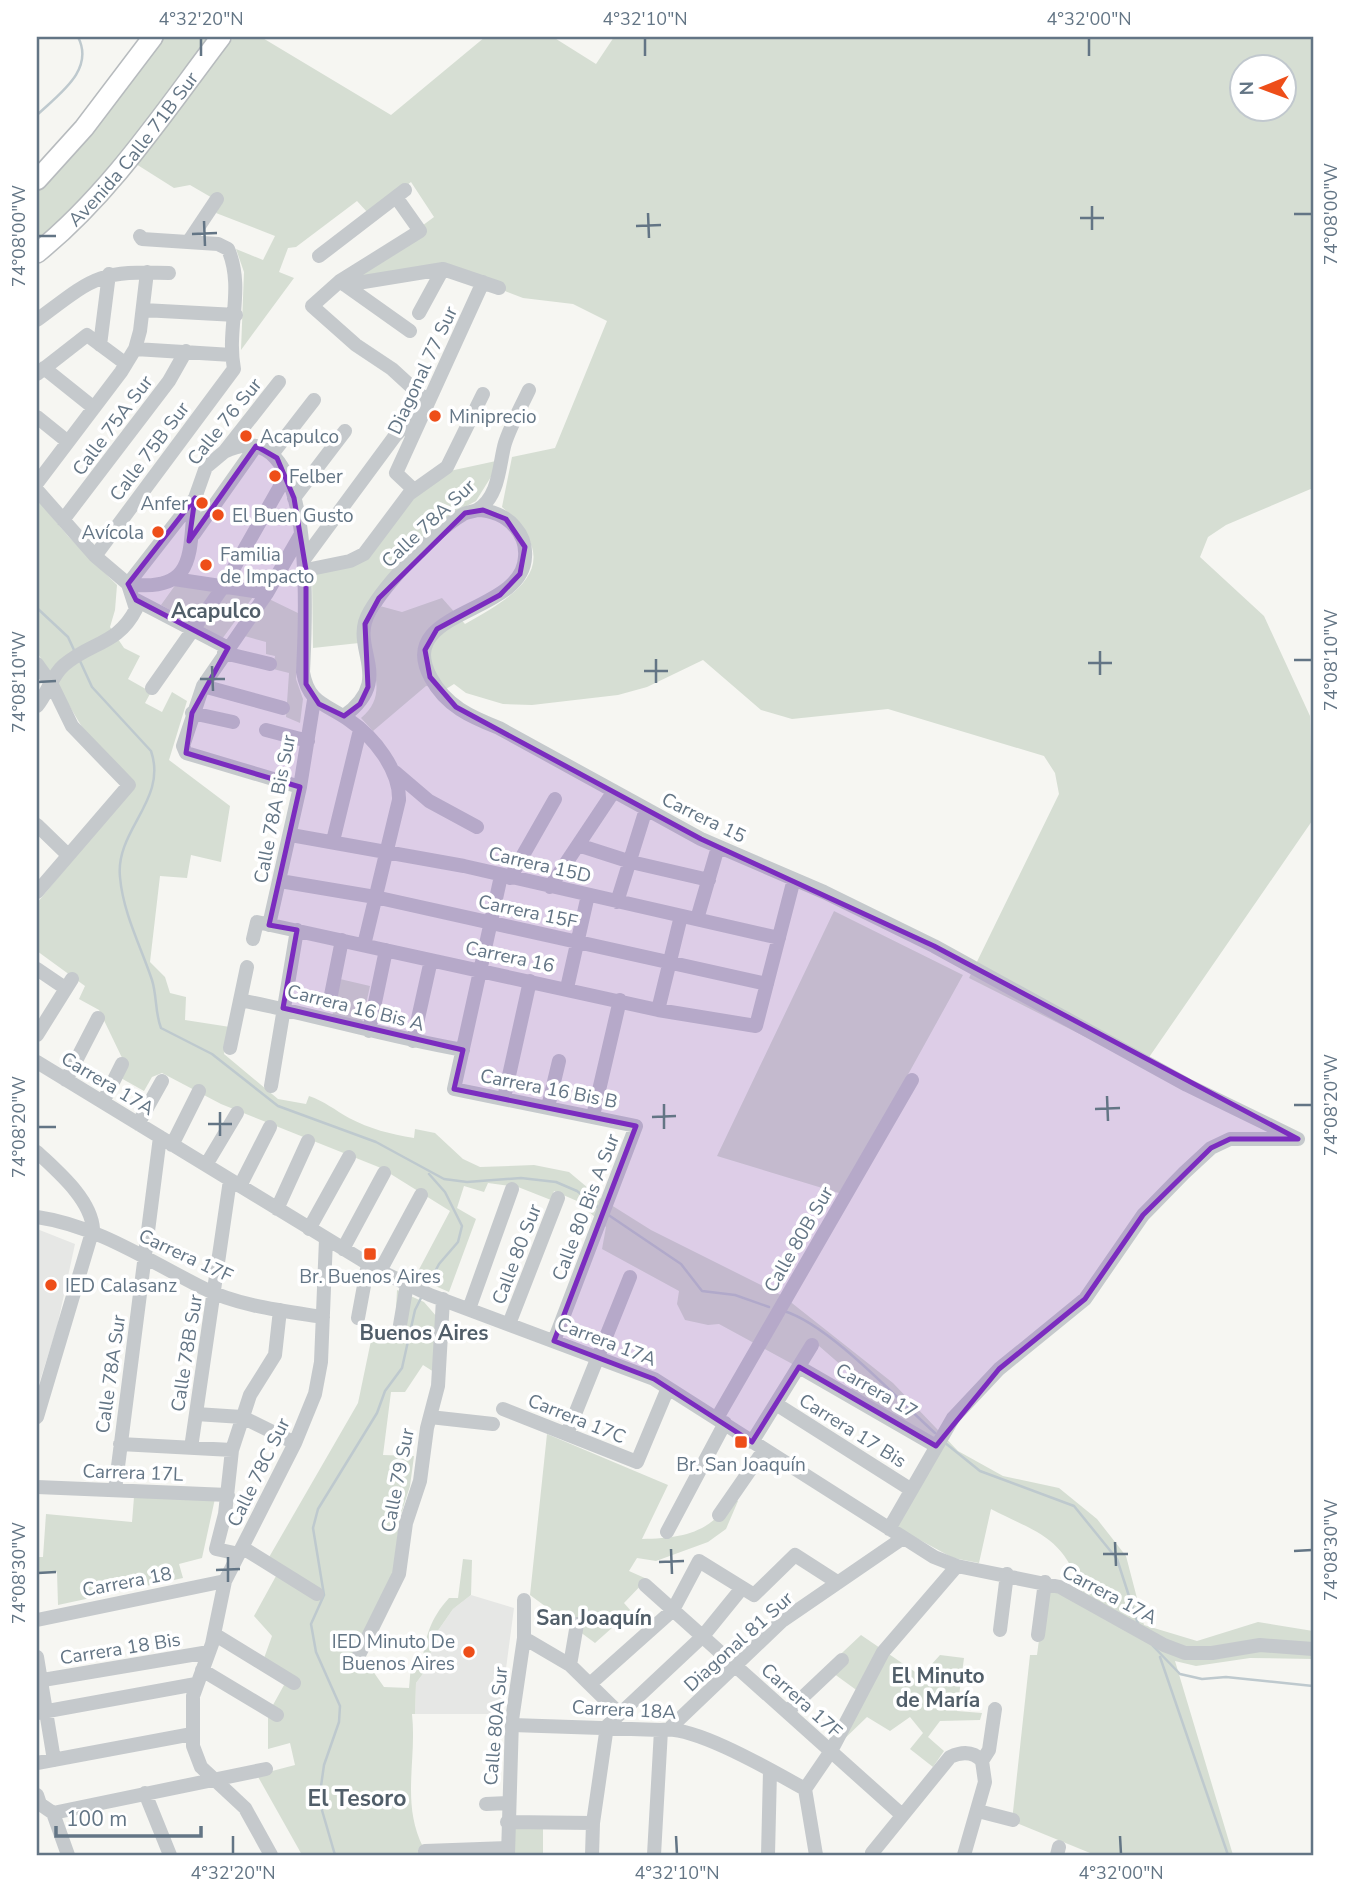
<svg xmlns="http://www.w3.org/2000/svg" width="1350" height="1892" font-family="'Nunito Sans',sans-serif">
<style>
.built{fill:#e6e7e5}
.green{fill:#d6ded3;fill-rule:evenodd}
.lines{fill:none;stroke-linecap:round;stroke-linejoin:round}
.stream{stroke:#bec9ce;stroke-width:2.5}
.highway-casing{stroke:#b7bbbe;stroke-width:22}
.minor{stroke:#c5c9cc;stroke-width:14}
.highway{stroke:#fff;stroke-width:19}
.marked{fill:#7b2cbf;fill-opacity:0.2;stroke:#7b2cbf;stroke-width:5;stroke-linejoin:round}
.ticks{fill:none;stroke:#637585;stroke-width:2.5}
.poi-dot{fill:#ee4e19;stroke:#fff;stroke-width:2.5}
.labels{text-anchor:middle;stroke-width:7;stroke-linejoin:round;paint-order:stroke}
.street-label{font-size:19px;fill:#637585;stroke:#fff}
.poi-label{font-size:19px;fill:#637585;stroke:#fff;text-anchor:start}
.neighbourhood-label{font-size:21px;font-weight:bold;fill:#515e69;stroke:#fff}
.quarter-label{font-size:23px;font-weight:bold;fill:#515e69;stroke:#fff}
.neatline{fill:none;stroke:#637585;stroke-width:2.5}
.ticks-label{font-size:18px;text-anchor:middle;fill:#637585}
</style>
<rect width="100%" height="100%" fill="#f6f6f2"/>
<path class="built" d="M37,1229L75,1244L57,1327L37,1390Z
M471,1595L514,1608L500,1714H415L416,1683L425,1671L437,1632L453,1609Z"/>
<path class="green" d="M163,37H215L130,149L37,244V187L118,97Z
M234,37H261L391,115L485,37H553L596,64L614,37H1313V488L1226,525L1208,537L1200,557L1264,616L1310,716L1312,821L1143,1066L969,978L1059,794L1055,773L1044,756L888,709L792,719L761,710L703,660L647,687L618,695L532,705L503,704L466,693L454,684L446,689L426,686L373,731L361,718C394,691 363,658 369,625C371,618 376,612 380,606L402,612L442,598L465,624C520,593 567,564 502,507L512,457L555,448L607,321L573,304L523,298L441,267L353,277L434,217L411,182L368,213L357,201L296,247L288,248L279,272L294,278L241,350L244,272L236,249L263,260L275,236L216,213L221,203L190,185L174,188L136,164ZM1242,66H1284V108H1242Z
M496,461L494,472L476,501L450,515L417,546L359,643L313,648L312,575L353,566L411,499L445,472Z
M37,499L68,536L117,585L115,610L110,627L124,648L140,656L128,679L151,692L145,703L162,712L172,692L187,701L169,760L230,806L221,862L191,855L187,878L160,876L150,962L165,977L170,993L186,997L185,1020L230,1027L224,1054L278,1099L306,1104L309,1096C324,1101 335,1110 349,1118C370,1129 390,1134 414,1138L415,1129L435,1133L463,1159L480,1167L534,1165L569,1172L600,1198L651,1230L783,1296L893,1383L958,1451L1003,1476L1059,1488L1097,1519L1126,1556L1144,1625L1197,1641L1258,1622L1313,1631V1659L1250,1658L1196,1666L1175,1661L1233,1855H1095L1012,1821L1030,1655H1037L1047,1578L1081,1591C1064,1537 1038,1533 991,1509L979,1563L953,1558L896,1527L937,1452L849,1393L857,1379L811,1339L796,1366L719,1324L708,1325L685,1320L677,1304L679,1291L602,1249L606,1227L577,1201L554,1191L551,1200L518,1187L488,1183L484,1192L464,1186L457,1208L476,1219L449,1292L415,1277L450,1211L381,1168L221,1104L162,1073L152,1077L144,1091L119,1077L125,1064L99,1010L79,999L85,986L37,951L39,944L37,943V903L132,788L82,727L37,652Z
M176,584L253,597L222,639L161,605Z
M267,598L300,614L296,679L303,699L300,723L286,717L289,673L273,669L275,656L266,654V642L241,635Z
M834,911L963,975L842,1194L717,1156Z
M340,979L370,986L362,1023L332,1017Z
M397,1290L424,1302L437,1317L434,1372L423,1365L405,1392H391L383,1455L414,1456L410,1486L400,1518L393,1573L354,1657L370,1667L384,1687L409,1688L411,1665H422C425,1637 430,1619 449,1598H458L463,1559L472,1560L471,1595L453,1609L437,1632L425,1671L416,1683L415,1714H412C417,1760 401,1803 423,1847L418,1849L420,1855H302L257,1775L295,1765L290,1743L268,1749V1714L289,1676L263,1661L272,1636L254,1616L281,1567L268,1559L358,1403L373,1331L395,1330Z
M547,1434L668,1485L642,1539C683,1538 708,1534 733,1499L738,1501L726,1529L708,1542L656,1561L637,1558L629,1571L647,1579L624,1603L631,1611L595,1643L530,1595Z
M216,1494L202,1558L179,1564L183,1578L58,1605L57,1572L37,1574V1557H43L46,1514L132,1522L134,1497Z
M861,1635L921,1676L940,1655L964,1658L957,1711L982,1713L980,1720L940,1721L928,1737L944,1751L933,1767L910,1749L923,1733L910,1717L890,1731L867,1717L838,1745L866,1697L826,1668Z
M512,1827H543V1855H512Z"/>
<g class="lines">
<path class="stream" d="M37,115C59,94 95,70 78,37
M37,608L68,637L74,650
M80,661L92,687L151,751C168,800 115,830 120,877C123,913 141,947 152,980C157,996 155,1013 161,1028L212,1054L278,1106L376,1142L444,1179L467,1182L521,1178L556,1182L577,1191L599,1208
M607,1214L681,1264L702,1291L735,1295L769,1307
M427,1287L439,1264L458,1242L462,1226L445,1192L429,1174
M784,1311C830,1325 898,1400 935,1433
M944,1442L980,1471L1074,1506L1117,1559L1138,1624
M1153,1646L1180,1674L1202,1679L1226,1677L1313,1686
M1160,1657L1228,1855
M335,1855L319,1800L324,1765L339,1722L340,1706L316,1652L311,1624L324,1595L313,1528L318,1509L377,1413L385,1391L402,1368L415,1310L422,1296"/>
<defs>
<g id="highway">
<path d="M37,180L84,128L153,37"/>
<path id="s1" d="M37,253C111,193 164,112 221,37"/>
</g>
</defs>
<use href="#highway" class="highway-casing"/>
<path class="minor" d="M189,241L217,199
M319,256L405,190
M341,282L410,331
M345,285L443,269L499,288
M143,310L236,315
M419,313L443,269
M37,320C92,279 97,270 169,273
M100,345L109,274
M135,349L232,355
M44,368L94,408
M37,374L87,335L126,364
M37,417L68,442
M224,452C320,405 305,625 303,672C308,703 326,704 349,720C374,737 400,770 399,800L364,945
M273,453L314,400
M37,483L121,372L135,349L140,331L147,272
M37,490L95,556L128,584L136,609C118,645 90,642 64,665C52,675 47,694 37,706
M414,490L396,473L483,282
M294,498L345,431
M477,510C491,510 506,516 515,527C522,535 526,546 525,557C523,615 393,609 431,678C446,706 471,717 499,728L701,839L824,892L934,946L1187,1085L1298,1139
M63,520L169,381L186,351
M194,534L256,446
M95,556L234,369C226,328 245,289 228,249L218,244L142,239L140,236
M305,558L395,436L428,402L392,369L356,345L312,306L340,281L420,231L396,197
M306,570L350,561L364,554L409,494L447,467L483,394
M174,579L267,593
M128,584L195,498L206,467L224,452L279,382
M128,584C200,594 188,548 195,498
M136,600L228,648
M224,653L270,664
M37,664L52,685L72,726L129,785L37,892
M203,686L283,708
M152,688L223,587L286,476
M192,713L233,722
M344,716C397,677 347,648 370,611C386,583 435,531 462,515C466,512 472,512 477,510C500,497 499,463 505,443C511,425 521,407 529,390
M266,730L308,741
M395,772L429,801L477,827
M300,787L186,753L183,746L203,686L267,593L301,534
M37,825L68,855
M291,835L464,866L779,938
M333,841L360,730
M578,845L631,862L709,880
M501,876L454,1089L636,1126L554,1341
M510,878L555,799
M280,881L375,897L767,984
M550,887L614,791
M617,902L646,809
M697,919L718,847
M269,925L300,787L314,700
M253,939L257,922L658,1010L756,1026L794,879
M37,969L65,988
M567,988L588,895
M240,1000C315,1015 388,1037 463,1050
M330,1000L342,940
M658,1010L681,916
M369,1031L386,950
M37,1035L72,979
M413,1041L431,960
M230,1048L247,967
M37,1062L380,1271L430,1295L654,1379L934,1557L957,1566L1060,1587L1164,1645L1185,1653H1212L1260,1645L1313,1649
M66,1080L98,1018
M271,1086L297,930
M504,1098L530,981
M103,1102L122,1064
M548,1107L559,1061
M593,1116L620,1000
M138,1124L162,1081
M172,1145L199,1091
M37,1152C57,1171 91,1199 93,1229L37,1417
M206,1165L237,1113
M240,1186L270,1127
M277,1209L308,1141
M37,1217C98,1226 149,1261 203,1288C238,1306 284,1311 323,1317
M309,1229L349,1157
M343,1249L384,1173
M380,1271L421,1195
M469,1309L512,1189
M358,1318L368,1264
M509,1324L558,1198
M399,1331L407,1284
M799,1367L936,1446
M776,1404L910,1489
M503,1409L637,1462L668,1388
M196,1414L242,1417L295,1443
M430,1417L493,1424
M717,1418L912,1080
M567,1434L630,1277
M752,1442L812,1345
M120,1444L232,1450
M191,1448L230,1180
M37,1487L228,1495
M115,1490L160,1137
M719,1515L764,1450
M889,1529L953,1418L999,1369L1085,1299L1143,1215L1184,1173L1211,1148L1230,1139H1298
M667,1532L725,1423
M243,1548L317,1594
M239,1554L216,1549L225,1514L232,1450L250,1395L275,1355L280,1310
M645,1585L902,1815
M37,1620L225,1581
M1000,1630L1007,1574
M214,1634L294,1683
M1038,1635L1045,1582
M524,1638L570,1665L619,1713
M37,1657L54,1760
M357,1659L399,1574L406,1523L420,1481L427,1428L438,1386L443,1299
M570,1665L577,1624
M202,1670L277,1715
M37,1681L209,1652
M590,1684L673,1610L699,1561L754,1595L795,1555L837,1582
M787,1712L842,1660
M37,1713L196,1684
M512,1725L661,1730C693,1724 774,1772 805,1789
M671,1727L782,1621L903,1538
M982,1761L989,1750L995,1709
M37,1763L192,1734
M145,1793L170,1855
M37,1795L40,1804L53,1813L68,1855
M486,1804L508,1803
M978,1811L1013,1820
M53,1813L266,1769
M507,1822L593,1823
M872,1853L950,1757C961,1752 973,1751 982,1761
M271,1855L245,1808L201,1767L193,1746V1696L212,1644L225,1581L295,1443L315,1394L321,1362L326,1239
M427,1855L425,1851L508,1848
M508,1855L512,1720L524,1638V1600
M592,1855L593,1823L607,1726L703,1636L742,1588
M654,1855L661,1730
M768,1855L770,1771
M816,1855L805,1789L831,1751L883,1652L957,1566
M964,1855L985,1782L982,1761
M1057,1855L1059,1847"/>
<use href="#highway" class="highway"/>
</g>
<path class="marked" d="M256,446L277,458L294,498L306,570V684L319,704L344,716L360,704L368,687L365,624L379,598L465,513L483,510L506,519L525,547L520,574L500,595L437,629L425,650L430,677L456,707L701,839L934,946L1298,1139H1230L1211,1148L1143,1215L1085,1299L999,1369L936,1446L799,1367L752,1442L654,1379L554,1341L636,1126L454,1089L463,1050L283,1008L297,930L269,925L300,787L186,753L192,713L228,648L136,600L128,584L195,498L189,541Z"/>
<path class="ticks" d="M201,38V56M645,38V56M1089,38V56M1092,206V230M648,213L649,238M1294,214H1312M1080,218H1104M204,221L205,246M636,226L661,225M192,234L217,233M38,236H56M1100,651V675M656,659V683M1294,660H1312M1088,663H1112M212,666L213,691M644,671H668M200,679H225M38,682L56,681M1107,1096L1108,1121M664,1104V1129M1294,1105H1312M1095,1109L1120,1108M220,1112V1136M652,1117L676,1116M208,1124H232M38,1127H56M1115,1542L1116,1566M671,1549L672,1574M1294,1551L1312,1550M1103,1554H1128M228,1557V1582M659,1562L684,1561M216,1570L240,1569M38,1573L56,1572M233,1836V1854M676,1836L677,1854M1120,1836L1121,1854"/>
<g class="poi-dot">
<circle cx="435" cy="416" r="7"/>
<circle cx="246" cy="436" r="7"/>
<circle cx="275" cy="476" r="7"/>
<circle cx="202" cy="503" r="7"/>
<circle cx="218" cy="515" r="7"/>
<circle cx="158" cy="532" r="7"/>
<circle cx="206" cy="565" r="7"/>
<rect x="363" y="1247" width="14" height="14" rx="3.5"/>
<circle cx="51" cy="1285" r="7"/>
<rect x="734" y="1435" width="14" height="14" rx="3.5"/>
<circle cx="469" cy="1652" r="7"/>
</g>
<g class="labels">
<g class="street-label">
<text dy="7" stroke="none"><textPath href="#s1" startOffset="142">Avenida Calle 71B Sur</textPath></text>
<text transform="translate(422 370) rotate(-65)" y="7">Diagonal 77 Sur</text>
<text transform="translate(224 421) rotate(-51)" y="7">Calle 76 Sur</text>
<text transform="translate(112 425) rotate(-53)" y="7">Calle 75A Sur</text>
<text transform="translate(149 451) rotate(-53)" y="7">Calle 75B Sur</text>
<text transform="translate(428 523) rotate(-43)" y="7">Calle 78A Sur</text>
<text transform="translate(274 809) rotate(-79)" y="7">Calle 78A Bis Sur</text>
<text transform="translate(704 817) rotate(26)" y="7">Carrera 15</text>
<text transform="translate(540 864) rotate(13)" y="7">Carrera 15D</text>
<text transform="translate(528 911) rotate(12)" y="7">Carrera 15F</text>
<text transform="translate(510 956) rotate(12)" y="7">Carrera 16</text>
<text transform="translate(356 1007) rotate(14)" y="7">Carrera 16 Bis A</text>
<text transform="translate(108 1083) rotate(31)" y="7">Carrera 17A</text>
<text transform="translate(549 1088) rotate(11)" y="7">Carrera 16 Bis B</text>
<text transform="translate(585 1207) rotate(-69)" y="7">Calle 80 Bis A Sur</text>
<text transform="translate(798 1239) rotate(-60)" y="7">Calle 80B Sur</text>
<text transform="translate(516 1254) rotate(-69)" y="7">Calle 80 Sur</text>
<text transform="translate(186 1255) rotate(25)" y="7">Carrera 17F</text>
<text transform="translate(607 1341) rotate(21)" y="7">Carrera 17A</text>
<text transform="translate(186 1353) rotate(-81)" y="7">Calle 78B Sur</text>
<text transform="translate(110 1374) rotate(-82)" y="7">Calle 78A Sur</text>
<text transform="translate(877 1390) rotate(30)" y="7">Carrera 17</text>
<text transform="translate(577 1418) rotate(22)" y="7">Carrera 17C</text>
<text transform="translate(853 1430) rotate(32)" y="7">Carrera 17 Bis</text>
<text transform="translate(133 1472) rotate(2)" y="7">Carrera 17L</text>
<text transform="translate(258 1472) rotate(-64)" y="7">Calle 78C Sur</text>
<text transform="translate(397 1480) rotate(-79)" y="7">Calle 79 Sur</text>
<text transform="translate(127 1581) rotate(-11)" y="7">Carrera 18</text>
<text transform="translate(1110 1594) rotate(28)" y="7">Carrera 17A</text>
<text transform="translate(738 1641) rotate(-42)" y="7">Diagonal 81 Sur</text>
<text transform="translate(120 1648) rotate(-9)" y="7">Carrera 18 Bis</text>
<text transform="translate(802 1700) rotate(42)" y="7">Carrera 17F</text>
<text transform="translate(624 1709) rotate(3)" y="7">Carrera 18A</text>
<text transform="translate(495 1726) rotate(-85)" y="7">Calle 80A Sur</text>
</g>
<g class="poi-label">
<text x="449" y="423">Miniprecio</text>
<text x="260" y="443">Acapulco</text>
<text x="289" y="483">Felber</text>
<text x="188" y="510" text-anchor="end">Anfer</text>
<text x="232" y="522">El Buen Gusto</text>
<text x="144" y="539" text-anchor="end">Avícola</text>
<text x="220" y="561">Familia<tspan x="220" dy="22">de Impacto</tspan></text>
<text x="370" y="1283" text-anchor="middle">Br. Buenos Aires</text>
<text x="65" y="1292">IED Calasanz</text>
<text x="741" y="1471" text-anchor="middle">Br. San Joaquín</text>
<text x="455" y="1648" text-anchor="end">IED Minuto De<tspan x="455" dy="22">Buenos Aires</tspan></text>
</g>
<g class="neighbourhood-label">
<text x="216" y="618">Acapulco</text>
<text x="424" y="1340">Buenos Aires</text>
<text x="594" y="1625">San Joaquín</text>
<text x="938" y="1683">El Minuto<tspan x="938" dy="24">de María</tspan></text>
</g>
<g class="quarter-label">
<text x="357" y="1806">El Tesoro</text>
</g>
</g>
<rect width="1350" height="1892" fill="none" stroke="#ffffff" stroke-width="77"/>
<g transform="translate(1263 88) rotate(269)"><circle r="33" fill="#ffffff" stroke="#c1c8ce" stroke-width="2"/>
<path d="M0-5L12 26L0 18L-12 26Z" fill="#ee4e19"/>
<text y="-10" font-size="19" font-weight="bold" text-anchor="middle" fill="#637585">N</text>
</g>
<path d="M56 1826v10h145v-10" fill="none" stroke="#637585" stroke-width="3.5"/>
<text x="66" y="1826" font-size="21" fill="#637585" stroke="#ffffff" stroke-width="5" paint-order="stroke">100 m</text>
<rect x="38" y="38" width="1274" height="1816" class="neatline"/>
<g class="ticks-label">
<text x="201" y="25">4°32'20"N</text>
<text x="645" y="25">4°32'10"N</text>
<text x="1089" y="25">4°32'00"N</text>
<text transform="translate(1331 214) rotate(-90)" y="6">74°08'00"W</text>
<text transform="translate(19 236) rotate(-90)" y="6">74°08'00"W</text>
<text transform="translate(1331 660) rotate(-90)" y="6">74°08'10"W</text>
<text transform="translate(19 682) rotate(-90)" y="6">74°08'10"W</text>
<text transform="translate(1331 1105) rotate(-90)" y="6">74°08'20"W</text>
<text transform="translate(19 1127) rotate(-90)" y="6">74°08'20"W</text>
<text transform="translate(1331 1550) rotate(-90)" y="6">74°08'30"W</text>
<text transform="translate(19 1573) rotate(-90)" y="6">74°08'30"W</text>
<text x="233" y="1879">4°32'20"N</text>
<text x="677" y="1879">4°32'10"N</text>
<text x="1121" y="1879">4°32'00"N</text>
</g>
</svg>
